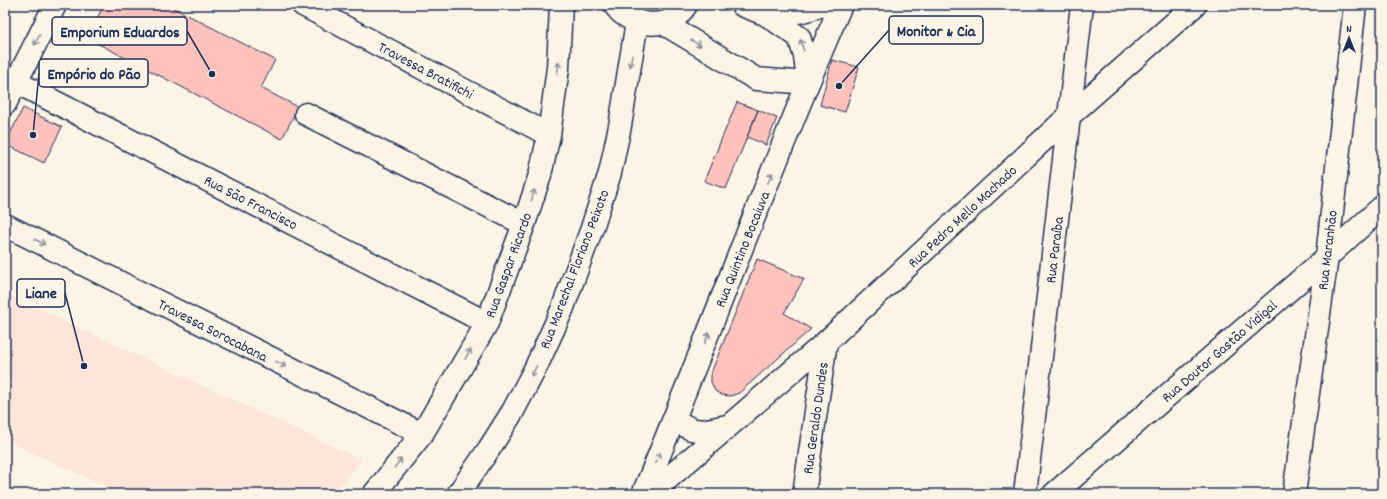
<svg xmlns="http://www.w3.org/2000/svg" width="1387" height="499" font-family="Dekko,sans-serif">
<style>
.built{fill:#fde6d8}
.building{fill:#fec2bb;stroke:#1b2f5e}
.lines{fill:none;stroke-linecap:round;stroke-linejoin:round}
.minor-casing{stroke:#1b2f5e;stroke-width:25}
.minor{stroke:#fcf5e5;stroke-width:22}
.oneway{stroke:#8c92a2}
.labels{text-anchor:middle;stroke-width:3;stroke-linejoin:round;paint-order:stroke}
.street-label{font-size:15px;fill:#1b2f5e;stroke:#fcf5e5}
.leader{fill:none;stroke:#1b2f5e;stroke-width:1.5}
.callout-dot{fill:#1b2f5e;stroke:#fcf5e5;stroke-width:1.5}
.callout{fill:#fcf5e5;stroke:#1b2f5e;stroke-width:1.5}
.callout-label{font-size:16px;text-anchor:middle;font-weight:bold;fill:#1b2f5e}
</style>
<rect width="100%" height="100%" fill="#fcf5e5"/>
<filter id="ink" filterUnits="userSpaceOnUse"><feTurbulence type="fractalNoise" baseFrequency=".025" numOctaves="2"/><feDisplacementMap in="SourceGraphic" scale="8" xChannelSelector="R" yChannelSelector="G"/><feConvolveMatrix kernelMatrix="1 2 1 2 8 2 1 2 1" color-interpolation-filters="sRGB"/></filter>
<g filter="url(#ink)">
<path class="built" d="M5,293L362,460L333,494H123L5,440Z"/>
<path class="building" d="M104,5H168L275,60L261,88L298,107L282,139L87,38Z
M832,60L859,67L845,112L820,105Z
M737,102L758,110L726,189L704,181Z
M23,108L62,127L44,163L5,144Z
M758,110L777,118L766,145L747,137Z
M757,259L804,279L784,313L811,329L739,393L730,396L722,395L715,391L711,382V373Z"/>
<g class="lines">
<defs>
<path id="minor" d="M303,5L549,135
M615,5C627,25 661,30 678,15C681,12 684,8 686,5
M742,5L765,14L799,37L805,56L808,82
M765,14C786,14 802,13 821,5
M663,23L756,79L808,83
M16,82L487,323
M5,104L55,5
M306,114L524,224
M5,225L422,434
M674,420L691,429L702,431L727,426
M374,494L422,434L487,323L524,224L540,175L549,135L558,68L561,5
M458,494L489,449L513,411L536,367L562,310L592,228L610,173L620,126L637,22
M643,494C711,332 771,166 841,5
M650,494L826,342L1070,115L1195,5
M804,494L826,342
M1025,494L1082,5
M1054,494L1327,257L1382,207
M1294,494L1327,257L1355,5"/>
</defs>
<use href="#minor" class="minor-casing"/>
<use href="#minor" class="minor"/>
</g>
<defs><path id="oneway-shaft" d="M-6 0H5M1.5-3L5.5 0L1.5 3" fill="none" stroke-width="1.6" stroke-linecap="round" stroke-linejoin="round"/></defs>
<g class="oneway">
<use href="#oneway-shaft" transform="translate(37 40) rotate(117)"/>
<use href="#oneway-shaft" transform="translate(696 43) rotate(31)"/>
<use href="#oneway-shaft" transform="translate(802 45) rotate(-108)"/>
<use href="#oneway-shaft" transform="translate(631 61) rotate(99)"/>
<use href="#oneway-shaft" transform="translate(558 68) rotate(-85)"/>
<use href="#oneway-shaft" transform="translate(770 178) rotate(-68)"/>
<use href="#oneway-shaft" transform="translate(533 195) rotate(-72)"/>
<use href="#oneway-shaft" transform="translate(40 242) rotate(27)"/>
<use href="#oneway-shaft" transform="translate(707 338) rotate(-68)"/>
<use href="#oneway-shaft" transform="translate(468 354) rotate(-60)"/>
<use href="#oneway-shaft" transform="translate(281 364) rotate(27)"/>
<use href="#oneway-shaft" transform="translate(534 371) rotate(118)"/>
<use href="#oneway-shaft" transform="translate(658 458) rotate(-67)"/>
<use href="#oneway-shaft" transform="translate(398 463) rotate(-52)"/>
</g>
</g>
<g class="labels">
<g class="street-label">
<text transform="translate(426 70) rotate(28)" y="5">Travessa Bratifichi</text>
<text transform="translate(251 202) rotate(27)" y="5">Rua São Francisco</text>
<text transform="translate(962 216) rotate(-43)" y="5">Rua Pedro Mello Machado</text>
<text transform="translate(742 249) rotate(-68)" y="5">Rua Quintino Bocaiuva</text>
<text transform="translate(1054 250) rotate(-83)" y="5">Rua Paraíba</text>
<text transform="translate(1327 250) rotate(-83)" y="5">Rua Maranhão</text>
<text transform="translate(508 265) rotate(-70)" y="5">Rua Gaspar Ricardo</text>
<text transform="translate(574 269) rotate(-69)" y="5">Rua Marechal Floriano Peixoto</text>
<text transform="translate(213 330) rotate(27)" y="5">Travessa Sorocabana</text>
<text transform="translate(1219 351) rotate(-41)" y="5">Rua Doutor Gastão Vidigal</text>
<text transform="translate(815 418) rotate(-82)" y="5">Rua Geraldo Dundes</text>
</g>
</g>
<path class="leader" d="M839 86L889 30M212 74L187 31M33 135L39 73M84 366L65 293"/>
<g class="callout-dot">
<circle cx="839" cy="86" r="4"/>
<circle cx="212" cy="74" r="4"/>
<circle cx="33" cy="135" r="4"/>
<circle cx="84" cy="366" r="4"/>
</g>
<g class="callout">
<rect x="889" y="16" width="94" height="28" rx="4"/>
<rect x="52" y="17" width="135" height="28" rx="4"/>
<rect x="39" y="59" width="109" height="28" rx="4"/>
<rect x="17" y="279" width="48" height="28" rx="4"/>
</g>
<g class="callout-label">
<text x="936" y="36">Monitor &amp; Cia</text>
<text x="120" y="37">Emporium Eduardos</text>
<text x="94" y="79">Empório do Pão</text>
<text x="41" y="298">Liane</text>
</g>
<rect width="1387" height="499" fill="none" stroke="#fcf5e5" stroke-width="20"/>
<rect x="10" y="10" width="1367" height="479" fill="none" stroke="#1b2f5e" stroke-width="1.5" filter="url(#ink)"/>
<g transform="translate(1349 38)" stroke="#fcf5e5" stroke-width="3" paint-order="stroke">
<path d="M0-3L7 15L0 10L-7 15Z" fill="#1b2f5e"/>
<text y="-6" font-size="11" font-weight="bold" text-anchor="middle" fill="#1b2f5e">N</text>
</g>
</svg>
